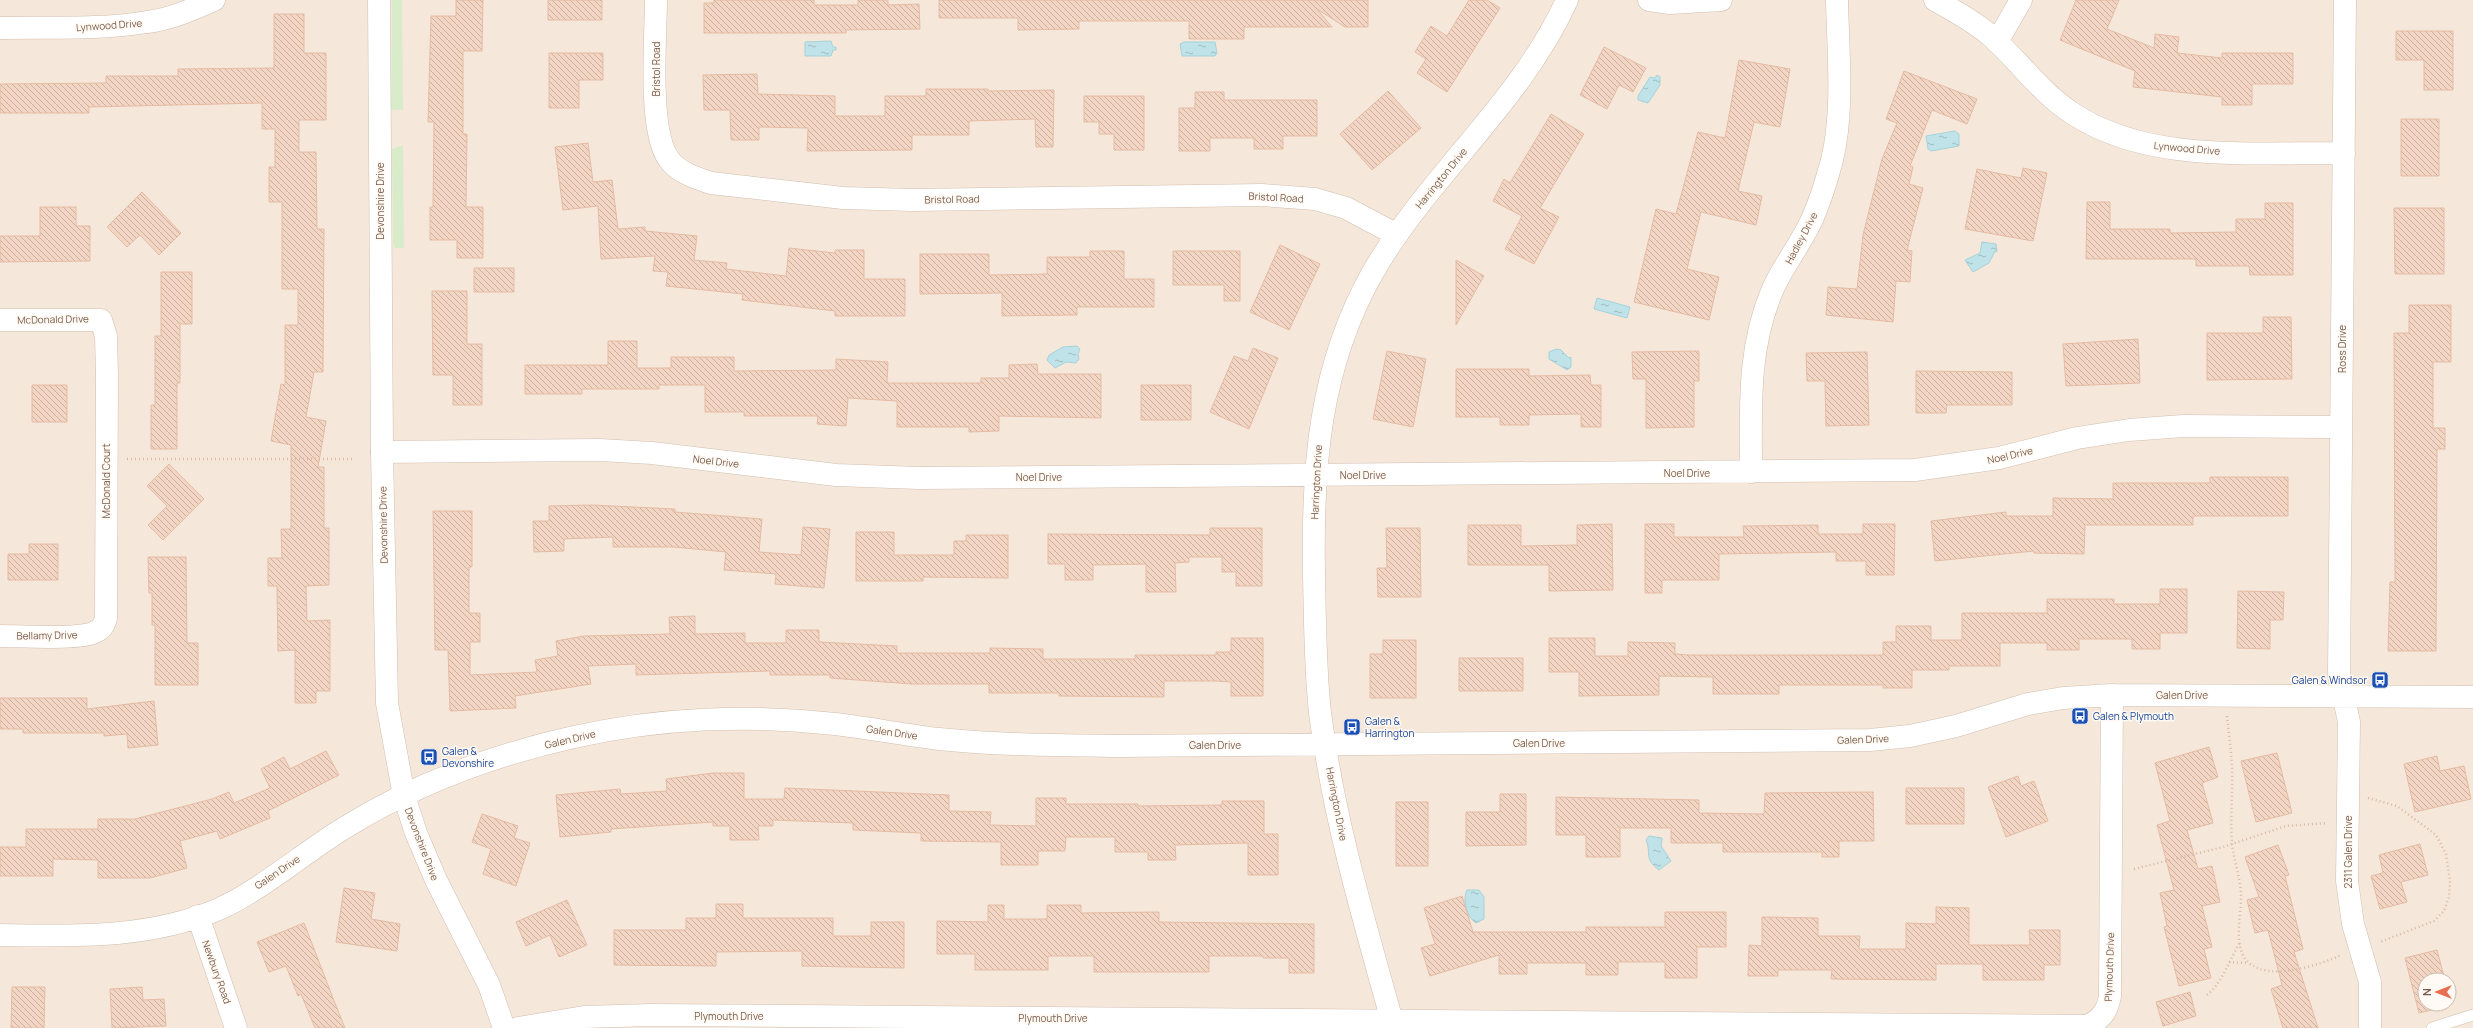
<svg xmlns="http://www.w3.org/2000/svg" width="2473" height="1028" font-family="Manrope,sans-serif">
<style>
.residential{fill:#f5e8da;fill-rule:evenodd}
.grass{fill:#d8ecc9}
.water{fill:url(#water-ripples);stroke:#a5d3da}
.building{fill:url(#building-back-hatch);stroke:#e6bba3}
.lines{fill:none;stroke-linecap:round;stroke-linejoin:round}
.service-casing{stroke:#d1beb0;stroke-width:12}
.minor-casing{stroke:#d1beb0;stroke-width:23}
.tertiary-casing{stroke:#d1beb0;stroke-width:23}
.path{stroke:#d9b8a5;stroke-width:2.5;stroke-dasharray:1 3;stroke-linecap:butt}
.service{stroke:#fff;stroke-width:11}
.minor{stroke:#fff;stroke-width:22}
.tertiary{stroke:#fff;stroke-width:22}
.labels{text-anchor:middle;stroke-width:3;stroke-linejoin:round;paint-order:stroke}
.street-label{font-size:10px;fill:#7a5c4d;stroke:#fffaf3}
.transit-label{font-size:10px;fill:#164399;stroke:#fffaf3;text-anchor:start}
</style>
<defs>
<pattern id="water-ripples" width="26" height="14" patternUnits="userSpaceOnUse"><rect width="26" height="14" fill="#bfe3e8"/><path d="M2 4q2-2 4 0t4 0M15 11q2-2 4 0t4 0" fill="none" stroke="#a0bbbe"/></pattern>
<pattern id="building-back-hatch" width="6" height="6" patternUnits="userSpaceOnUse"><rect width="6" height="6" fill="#f3d5c3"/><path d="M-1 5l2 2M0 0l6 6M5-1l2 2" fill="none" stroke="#cab0a1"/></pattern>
</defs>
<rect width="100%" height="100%" fill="#fdf6ec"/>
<path class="residential" d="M0,0H2473V1028H0ZM2425,980H2449V1004H2425Z"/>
<path class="grass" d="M392,0H402L403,110H391Z
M403,145L404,248H395L393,244L392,149Z"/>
<path class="water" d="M831,41L833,47H836V50H833L831,56H805V42Z
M1184,42H1215L1217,53L1215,56H1182L1180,44Z
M1657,75L1660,77V85L1648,103L1638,100V96L1650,77L1655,78Z
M1955,131L1959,134V146L1931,151L1928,149L1926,136Z
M1982,242L1996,244L1997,252L1995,251L1989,263L1973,272L1965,260L1980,253Z
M1597,298L1630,307L1627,318L1594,309Z
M1077,346L1080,349L1078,354L1079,359L1076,363L1066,362L1055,368L1047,360L1049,355L1063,347Z
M1556,349L1561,350L1569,358L1571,357V367L1567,370L1549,359V352Z
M1649,836L1662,838L1661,846L1671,861L1659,870C1643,858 1652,854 1646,840Z
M1467,890H1479L1484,897V919L1476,923C1467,918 1462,899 1467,890Z"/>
<path class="building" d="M456,0H483L482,51H463V134H467L466,207H483V258H457V240H430V207H433L434,122H428L431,16H456Z
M548,0H602V20H548Z
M714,0H814V5H858V0H888V5L919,4L920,29L846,30V33H704V3H714Z
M939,0H1368V27H1345L1317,9L1332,27H1244V39H1189V21H1079V29L1018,30V18H939Z
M1469,0H1487L1500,8L1447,92L1417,73L1426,59L1415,52L1431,26L1447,36Z
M2076,0H2119L2107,29L2154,48L2155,34L2179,37L2177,53L2222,58V53H2293V84H2252V105H2222V97L2133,87L2135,71L2060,40Z
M274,14H304V53H326V120H299V152H316L317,229H324L323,372H314L306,417L326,421L318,467H324V528H329V585L306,586L307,621L330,620V691H316V703H295V650L278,651L277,586H268V558H282L281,529H291V445L271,441L281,384L285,385V325H298V289H282V202H269V167H275V129H262V103L89,107V113H0V84L106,83V76H178V69L274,68Z
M2396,31H2453V90H2424V60H2396Z
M1604,47L1646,68L1633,92L1619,85L1607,109L1580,95Z
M549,53H603V80H579V108H549Z
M1739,60L1790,69L1780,127L1754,122L1738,191L1762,196L1756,225L1701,212L1687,269L1719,277L1709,320L1634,302L1656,209L1676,214L1698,132L1725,138Z
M1904,71L1977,99L1967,124L1932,110L1910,166L1913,167L1909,184L1923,188L1907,250L1912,251L1910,282L1896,281L1893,322L1826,315L1828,287L1857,289L1863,235L1882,159L1897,123L1886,119Z
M757,74L758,94L835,96V116H885V96H926V89H988V91L1054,90L1053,147H1036L1035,119L969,121V135H912V150L807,151L808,128L759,127V140H731L730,110H704L703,75Z
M1388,91L1421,128L1372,170L1340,134Z
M1195,92H1224V100H1317V136H1283V149H1254V138H1210V151H1179V108H1195Z
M1084,96H1144V150H1114V134H1099V122H1084Z
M1551,114L1584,134L1540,208L1559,217L1534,264L1505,249L1522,216L1493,201L1504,179L1510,183Z
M2401,119H2439V176H2401Z
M588,143L593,182L612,180L618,229L645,227V231L697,236L694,260L727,263L726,269L786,276L789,248L835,253V250H864V279H905V316H835V311L742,300L743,294L666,286L668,272L653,271L655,256L601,259L598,206L563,210L555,147Z
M2023,168L2047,173L2033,241L1965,229L1977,169L2021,178Z
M142,192L181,233L159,255L140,235L127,247L107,227Z
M2087,202H2110V229H2170V233L2236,232V219H2265V203H2293V275H2250L2249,266H2196V259H2086Z
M40,207H76V226H90V261L0,262V236H40Z
M2394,208H2444V274H2395Z
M1280,245L1320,264L1289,330L1250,312Z
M1090,251H1124V279H1154V307H1077V315L1002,316V293L920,294V254H989V275L1047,274V257H1090Z
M1173,251H1240V301H1224V285H1173Z
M1456,260L1484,276L1456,325Z
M474,268H514V292H474Z
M161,272H192V324H180V383H177V449H151V405H155V336H161Z
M432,291H467V344H482V405H453V375H433Z
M2409,305H2451V362H2433V428H2445V449H2437L2436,651H2388L2390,582H2395L2394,333H2409Z
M2263,317H2291L2292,379L2207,380V333H2263Z
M2138,339L2140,383L2066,386L2063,344Z
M608,341H637V368H671V357H734V371L836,370V359L888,362L887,383H981V378H1009V365L1037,364L1038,374H1101V418L999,416V431L969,432V427H897V401L848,398L846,426L817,424L818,416H744V412H705V385H659V389H582V394H525V365H608Z
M1253,348L1278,358L1249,429L1210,412L1234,356L1248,361Z
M1387,351L1426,359L1413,427L1373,419Z
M1699,351V381H1694V427L1646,428V379H1633L1632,352Z
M1867,352L1869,425L1826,426L1825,381H1807L1806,353Z
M1456,369H1529V376L1590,375L1591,385H1601V427H1581V414L1529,415V425H1500V417H1456Z
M1916,371L2012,372V405H1947L1946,413H1916Z
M32,385H67V422H32Z
M1141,385H1191V420H1141Z
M169,464L204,499L163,540L148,525L167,506L147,486Z
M2210,477H2288V516H2193V525H2085L2084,554L2034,553V551L1935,561L1931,521L2006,512V516H2053V498L2113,499V483H2210Z
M592,505L675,509V512L762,519L759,552L801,555L803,527L830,529L824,588L775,584L776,574L724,570L726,552L674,547H613V537L564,539V551L534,552L533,521H549V506Z
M433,511H472V567H469V613H480V642H470V675L537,672L535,660L558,656L556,641L584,636L670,634L669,617L695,616V634L745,633V643H786V630H819V642L897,646V653H990V648L1043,649V659H1135V655H1216V652H1231V638H1263V696H1231V682L1216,681H1164V697L1059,696V693H989V684H912L830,678V675H770V671L636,675V664L588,666L591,684L515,696L516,708L450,711L448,650H435Z
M1612,524L1613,590L1549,591V565H1468V525H1521V546L1577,545V525Z
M1645,524H1674V537H1744L1743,526L1818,525V534H1863V524H1895L1894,575H1866V561H1836V552L1719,554V580H1662V593H1645Z
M1210,528H1262V586H1236V572H1222V557H1189V562L1175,563L1176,592H1146V564L1093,565V580H1065V564H1048V534L1210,535Z
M1386,528H1420L1421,597H1378L1377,568H1387Z
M856,532H894V555H954V541H966V535H1008V578L923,577V581H856Z
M29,544H58V580H8V554H29Z
M148,557H186L187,643H198V685H155V625H152V593H149Z
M2160,589H2187V633H2160V649H2132V639H2079V650H2047V643H2000V666H1949V670H1912V688H1883V685H1779V694H1713V677L1659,676V695L1579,696V672H1549V638H1595V656H1628V642L1675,643V654L1689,655H1883V642H1896V626H1931V640H1962V613H2047V599H2114V604H2160Z
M2238,591L2284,592L2283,620H2270V649L2237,648Z
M1383,640H1416V698H1370V654H1383Z
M1459,658H1523V691H1459Z
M0,698H87V709L154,701L158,745L128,748L127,734L104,736V733H23V729H0Z
M2209,747L2218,777L2202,783L2213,823L2187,830L2198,869L2212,866L2220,902L2202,906L2212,947L2204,949L2211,978L2179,986L2164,927L2167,926L2160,893L2174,890L2157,825L2170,821L2155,763Z
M326,751L339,775L268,811L270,818L220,839L217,831L180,841L187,868L150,878H98V860L53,859V876H0V847H26V829H98V819H135L212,799L229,792L234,803L270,788L261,769L284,757L290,769Z
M2277,753L2292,813L2256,822L2241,761Z
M2437,756L2440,771L2464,766L2471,799L2415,812L2404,764Z
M713,773H744V799H784L785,788L949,795V811L991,812L990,825L1036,826V798H1066V804H1138V806L1222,805V801H1264V834H1278V875H1248V843L1175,845L1176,860H1148V852H1115V837H1066L1065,851H1038V865H1001V842L921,841V833L853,830V823L773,820V826H758L759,840H730V826H713V822L611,829V832L560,837L556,795L620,789L621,794L667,791L666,779Z
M2018,776L2021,786L2034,781L2048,821L2006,837L1988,787Z
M1906,788H1964V824H1906Z
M1873,792L1874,841H1839V857H1822V852H1723V843H1671V828H1620V857H1586V835H1556V797L1699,800V813L1764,814L1765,793Z
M1500,794H1526V845L1466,846V812H1500Z
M1396,802H1428V866H1396Z
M482,814L518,826L514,838L530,843L516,886L483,874L491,849L472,842Z
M2420,844L2428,875L2401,882L2407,902L2380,909L2371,876L2383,873L2379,855Z
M2278,845L2289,875L2285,876L2303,949L2294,952L2318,1028H2283L2271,989L2282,985L2268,930L2255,933L2247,900L2259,897L2245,857Z
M344,888L375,893L371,919L400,924L397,951L336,942Z
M1462,896L1473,932H1586V927H1665V912H1726V947H1697V978H1665V962H1618V975H1586V963H1527V974H1499V955L1430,976L1421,948L1435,944L1424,908Z
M567,900L587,945L559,957L550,935L526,946L516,922Z
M716,904H743V918H833V936H871V922H904V968L802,966V951L716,952V966L614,965V930H686V918H716Z
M988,905H1004V919H1047V905H1081V913L1159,912V922L1314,924V973H1289V958H1263V956H1209V972H1094V956H1048V970H975V954H937V921L988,922Z
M1936,907L1969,908V945H2030L2029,930H2060V965H2044V980H1983V964H1936V980L1831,979L1832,970H1778V976H1748L1749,945L1762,946V917L1818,918V936H1860L1859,949H1906V923L1936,924Z
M304,923L333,998L345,1028H315L301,994L298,996L286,966L269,972L257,942Z
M2437,950L2445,980H2425V1004H2449V996L2451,1005L2419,1013L2405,958Z
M12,987H45L44,1028H11Z
M142,987L143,1000L164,999L166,1026L112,1028L110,989Z
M2190,992L2196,1016L2163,1026L2156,1002Z"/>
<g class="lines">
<defs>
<path id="service" d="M2432,1028L2473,1015"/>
<path id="minor" d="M656,0C656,37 647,136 671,162C682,174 696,178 711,183L843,198L913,200L1262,195L1315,199L1346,208L1397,235
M1649,0L1670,3L1721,0
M1935,0C1954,11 1974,21 1991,36C2019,61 2040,92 2072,113C2148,164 2256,152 2344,153
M2345,0L2339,675L2349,722L2347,881L2353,924L2370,982V1028
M0,28C49,27 99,30 147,22C171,19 193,9 214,0
M1997,42L2021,0
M0,320H101L106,336L107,374L106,618C104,625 102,629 95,632C81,640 19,636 0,636
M382,452L600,450L652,453L836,475L919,478L1915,470L1999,458L2077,438L2129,430L2183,426L2341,427
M1751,472C1751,410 1747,350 1772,291C1783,265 1802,243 1813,217C1821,199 1827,179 1832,160C1844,111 1838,51 1837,0
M198,916L236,1028
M0,935C74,936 149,939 219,909C261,890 301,855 341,830C411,786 493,755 574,737C658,718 749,714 835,724C870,728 904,735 939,739C997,745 1056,745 1114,746L1870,740L1910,736L1956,726L2028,704L2063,698L2112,695L2473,697
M518,1028L584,1017L651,1015L2088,1026C2102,1018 2107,1012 2110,996L2112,695
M1394,1028C1365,924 1334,821 1320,713C1315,667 1315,620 1314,574C1312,467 1319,367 1373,272C1429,175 1521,102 1567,0"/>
<path id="tertiary" d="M379,0L382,452L387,703L404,796L416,833L436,880L489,985L504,1028"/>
</defs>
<use href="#service" class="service-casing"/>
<use href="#minor" class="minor-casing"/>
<use href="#tertiary" class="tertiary-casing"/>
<path class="path" d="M127,459H353
M2227,716C2229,733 2231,750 2232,767C2233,793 2230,818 2232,844C2234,861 2240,877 2241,894C2242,914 2232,946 2248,962C2268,982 2320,965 2341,955
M2368,798L2397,806L2436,835L2446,854L2450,881L2449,897L2444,911L2434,921L2380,942
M2134,869L2223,847L2286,826L2327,823
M2229,962L2248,963
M2207,995C2222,983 2230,959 2240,942"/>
<use href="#service" class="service"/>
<use href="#minor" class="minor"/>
<use href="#tertiary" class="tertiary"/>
</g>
<defs>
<symbol id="bus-square" viewBox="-11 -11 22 22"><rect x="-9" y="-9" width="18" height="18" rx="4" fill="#1a4fb4" stroke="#fffaf3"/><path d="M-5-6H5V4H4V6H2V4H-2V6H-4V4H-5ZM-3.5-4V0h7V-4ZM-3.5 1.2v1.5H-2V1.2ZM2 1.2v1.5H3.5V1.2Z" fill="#fff"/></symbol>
</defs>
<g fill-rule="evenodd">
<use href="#bus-square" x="2370" y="670" width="20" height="20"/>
<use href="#bus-square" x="2070" y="706" width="20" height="20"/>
<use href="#bus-square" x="1342" y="717" width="20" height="20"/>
<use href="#bus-square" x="419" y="747" width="20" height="20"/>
</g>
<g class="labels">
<g class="street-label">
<text transform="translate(109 25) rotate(-4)" y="4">Lynwood Drive</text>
<text transform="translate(656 69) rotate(-90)" y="4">Bristol Road</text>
<text transform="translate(2187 148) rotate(5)" y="4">Lynwood Drive</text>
<text transform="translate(1441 178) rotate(-51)" y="4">Harrington Drive</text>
<text transform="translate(1276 197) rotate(3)" y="4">Bristol Road</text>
<text transform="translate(952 199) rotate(-1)" y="4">Bristol Road</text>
<text transform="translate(380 201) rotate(-90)" y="4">Devonshire Drive</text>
<text transform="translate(1801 238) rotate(-62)" y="4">Hadley Drive</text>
<text transform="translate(53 319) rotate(-1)" y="4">McDonald Drive</text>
<text transform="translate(2342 349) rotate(-90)" y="4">Ross Drive</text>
<text transform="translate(2010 455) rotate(-13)" y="4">Noel Drive</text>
<text transform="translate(716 461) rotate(7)" y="4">Noel Drive</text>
<text x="1687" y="477">Noel Drive</text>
<text x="1363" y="479">Noel Drive</text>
<text x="1039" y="481">Noel Drive</text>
<text transform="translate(106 481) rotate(-90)" y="4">McDonald Court</text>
<text transform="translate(1316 482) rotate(-87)" y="4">Harrington Drive</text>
<text transform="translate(383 525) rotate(-91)" y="4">Devonshire Drive</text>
<text transform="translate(47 635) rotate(-1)" y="4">Bellamy Drive</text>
<text x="2182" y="699">Galen Drive</text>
<text transform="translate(892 732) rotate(8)" y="4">Galen Drive</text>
<text transform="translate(570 739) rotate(-13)" y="4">Galen Drive</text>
<text transform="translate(1863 739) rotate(-2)" y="4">Galen Drive</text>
<text x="1539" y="747">Galen Drive</text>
<text x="1215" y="749">Galen Drive</text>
<text transform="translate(1337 804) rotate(79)" y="4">Harrington Drive</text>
<text transform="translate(422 844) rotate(69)" y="4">Devonshire Drive</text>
<text transform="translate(2348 852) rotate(-90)" y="4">2311 Galen Drive</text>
<text transform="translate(277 872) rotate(-34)" y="4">Galen Drive</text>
<text transform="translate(2109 967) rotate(-88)" y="4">Plymouth Drive</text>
<text transform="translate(217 972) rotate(70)" y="4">Newbury Road</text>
<text x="729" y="1020">Plymouth Drive</text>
<text x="1053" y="1022">Plymouth Drive</text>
</g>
<g class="transit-label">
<text x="2367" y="684" text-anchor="end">Galen &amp; Windsor</text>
<text x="2093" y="720">Galen &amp; Plymouth</text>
<text x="1365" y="725">Galen &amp;<tspan x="1365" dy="12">Harrington</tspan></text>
<text x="442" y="755">Galen &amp;<tspan x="442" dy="12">Devonshire</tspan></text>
</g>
</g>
<g transform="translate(2437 992) rotate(270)"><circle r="19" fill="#fffaf3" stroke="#cabbb1"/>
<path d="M0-3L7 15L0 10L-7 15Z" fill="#e76f51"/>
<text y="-6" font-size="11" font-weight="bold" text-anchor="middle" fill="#7a5c4d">N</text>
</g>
</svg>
